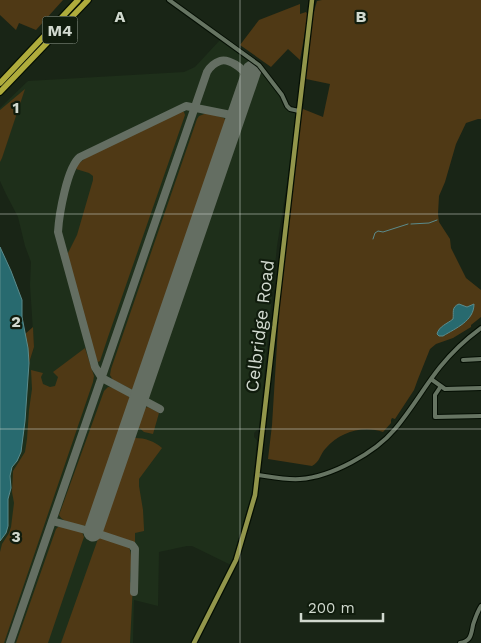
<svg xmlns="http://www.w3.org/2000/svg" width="481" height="643" font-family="'Work Sans',sans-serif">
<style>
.built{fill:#1e2f1a}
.green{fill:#4f3915}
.water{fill:#286a6f;stroke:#5b8b8c}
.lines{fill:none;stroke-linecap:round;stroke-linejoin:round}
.stream{stroke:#5b8b8c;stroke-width:1}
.taxiway{stroke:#646e62;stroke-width:8}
.runway{stroke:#646e62;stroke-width:19}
.minor-casing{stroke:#040e03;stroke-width:6}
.major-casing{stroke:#040e03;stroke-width:7}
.highway-casing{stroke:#040e03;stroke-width:8}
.minor{stroke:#667462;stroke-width:4}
.major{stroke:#92964b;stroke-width:4.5}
.highway{stroke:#afac3c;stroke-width:5.5}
.grid{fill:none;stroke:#d1d9cf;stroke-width:1;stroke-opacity:0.55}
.labels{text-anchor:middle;stroke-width:4.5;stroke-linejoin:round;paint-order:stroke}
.shield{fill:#101c0d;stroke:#97a095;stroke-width:1}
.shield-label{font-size:16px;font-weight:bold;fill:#d1d9cf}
.street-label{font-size:18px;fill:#d1d9cf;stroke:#101c0d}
.grid-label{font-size:16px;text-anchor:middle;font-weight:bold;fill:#d1d9cf;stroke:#101c0d;stroke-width:4.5;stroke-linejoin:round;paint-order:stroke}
</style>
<rect width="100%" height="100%" fill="#192516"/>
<path class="built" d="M220,40L228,43L257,64L282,97L286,109L298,114L277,246L259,428L254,433V437L257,440L252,493L231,565L192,546H187L159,552L158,606L134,600L133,643H0V541L6,533L8,526V499L11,488L10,476L12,467L17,461L25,421L29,363L34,347L30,285L31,262L25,246L18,217L6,194L0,181V108L28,81L184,72L195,67Z"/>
<path class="green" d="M0,0H63L36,30L19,23L16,30L0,15Z
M322,0H481V119H478L466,123L456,144L445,182L439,196L438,214L439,222L450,239L451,248L466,278L481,290V317L471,325V327L453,338L436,344L430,349L418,379L414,390L395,419L392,418L391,420V423L383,432C363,425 340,432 326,448C320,454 320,462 312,466L268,459L272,425L280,295L298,140L302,111L303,109L323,117L330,84L306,79V76L305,75L311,22L317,1Z
M300,4V14L306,12L308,15L300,60L288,49L271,67L240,45L259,20Z
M25,89L2,158L0,162V110Z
M182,111L184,112L185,115L108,337L100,361L98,362L95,359L67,255L77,235L93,180V176L89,173L76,169L78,164L87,157Z
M207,113L224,118L226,121V125L178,265L133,390L113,380L110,375L111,369L197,119L199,116Z
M33,327L34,347L29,363L25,334Z
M85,348L94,376L93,382L4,643H0V552L2,544L9,533L11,527L14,503L12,492L13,471L25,452L27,439L29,410L32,389L31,370L43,373L41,377L43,384L50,387L55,386L58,377L53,372Z
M108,387C115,387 125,393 130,398V401L88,522L86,525L84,526C75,524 63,523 59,515L104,391Z
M148,407L159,413L153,434L144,432L136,425C139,418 140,408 148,407Z
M135,438C145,438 154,441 162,448L139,479V486L143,510L144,529V531L135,533V544H132L103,534L100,530L132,439Z
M59,526H63L82,532L84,537L48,643H16L56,529Z
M99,536L127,544C134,552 130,572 130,582L133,584L130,643H61Z"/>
<path class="water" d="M0,247L11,271L22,300V317L28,348L29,363L25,421L21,452L17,461L12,467L10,476L11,488L8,499V526L6,533L0,541Z
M459,304L467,307L474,304C474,321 456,328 443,336H439L437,334C439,326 447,324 453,319C454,313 451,307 459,304Z"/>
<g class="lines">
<path class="stream" d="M411,224L429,223L437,220
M373,239L375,233L378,231L383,232L408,224"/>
<path class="taxiway" d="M160,409L102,378L95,367L58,232C59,215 67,167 80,157L186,106L236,116
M52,521L93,532L132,545L135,549L134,592
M10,643L207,72C210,67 214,63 220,61C228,58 244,68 247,77C248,80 248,81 247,85"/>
<path class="runway" d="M93,532L252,70"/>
<defs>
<path id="minor" d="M169,0L259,65L282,95L287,106L290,109L299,111
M463,360L481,359
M431,379L445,389L481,388
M441,386L435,395V417L481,416
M258,475C272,477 286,480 300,479C331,477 375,453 395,429C412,409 424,387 440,367C452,352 466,339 481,328
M460,643C471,641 471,635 473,625C475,619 477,612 481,606"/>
<path id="major" d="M194,643L236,560L255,495L299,111L312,0"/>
<path id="highway" d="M0,83L78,0
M0,92L88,0"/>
</defs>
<use href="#minor" class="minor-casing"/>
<use href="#major" class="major-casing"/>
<use href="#highway" class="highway-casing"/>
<use href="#minor" class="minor"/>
<use href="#major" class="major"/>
<use href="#highway" class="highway"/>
</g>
<path class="grid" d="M240,0V643M0,214H481M0,429H481"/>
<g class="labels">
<rect class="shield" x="42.5" y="16.5" width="35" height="27" rx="4"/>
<g class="shield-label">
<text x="60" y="36">M4</text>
</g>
<g class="street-label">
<text transform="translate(260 326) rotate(-83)" y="6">Celbridge Road</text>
</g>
</g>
<g class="grid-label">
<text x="120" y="22">A</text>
<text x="361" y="22">B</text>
<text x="16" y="113">1</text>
<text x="16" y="327">2</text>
<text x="16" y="542">3</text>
</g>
<path d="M301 613v8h82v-8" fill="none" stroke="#d1d9cf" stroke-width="2.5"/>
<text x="308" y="613" font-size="15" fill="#d1d9cf" stroke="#101c0d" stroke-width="4" paint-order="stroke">200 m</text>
</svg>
